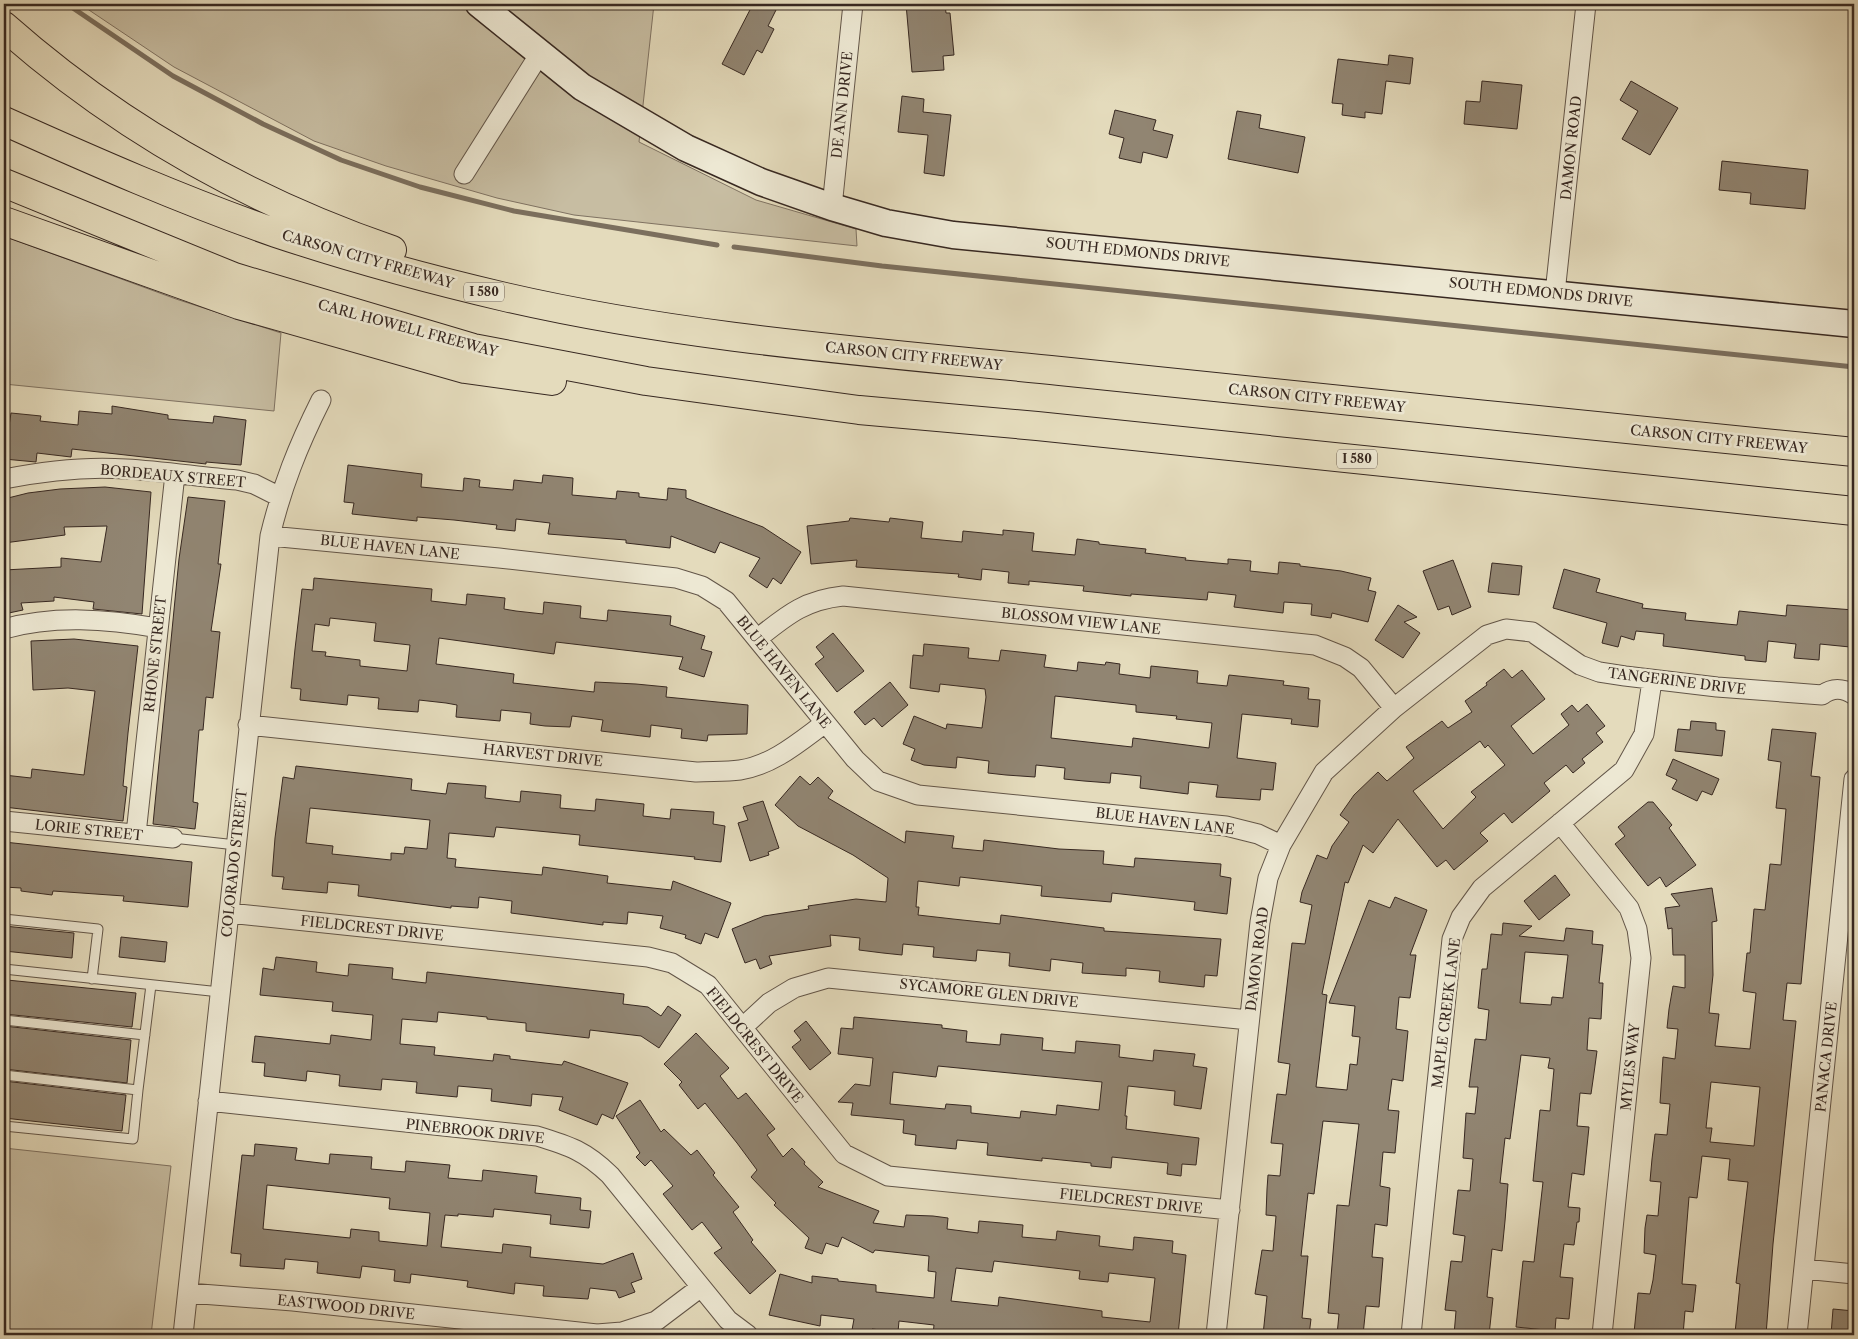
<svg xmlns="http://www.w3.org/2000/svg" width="1858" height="1339" font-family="'Libre Caslon Text',serif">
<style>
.green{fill:#c7bda2;stroke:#7f7262}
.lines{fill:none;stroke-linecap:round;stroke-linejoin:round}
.stream{stroke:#7b6f5e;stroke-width:5}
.building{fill:#918572;stroke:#372821;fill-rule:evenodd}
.lane-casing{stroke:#625548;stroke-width:11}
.street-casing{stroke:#625548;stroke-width:21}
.secondary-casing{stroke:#372821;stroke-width:29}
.highway-casing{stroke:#372821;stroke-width:30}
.lane{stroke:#ede8d3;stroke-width:9}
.street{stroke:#ede8d3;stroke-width:19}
.secondary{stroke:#ede8d3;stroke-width:26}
.highway{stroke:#e4dbbc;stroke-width:28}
.labels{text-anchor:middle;stroke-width:5;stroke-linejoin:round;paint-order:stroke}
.shield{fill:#ede8d3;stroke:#6e6256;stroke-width:1}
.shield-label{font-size:12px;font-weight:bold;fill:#372821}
.street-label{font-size:14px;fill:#372821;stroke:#ede8d3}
</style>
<rect width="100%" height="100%" fill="#e4dbbc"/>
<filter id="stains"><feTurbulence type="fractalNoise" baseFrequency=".004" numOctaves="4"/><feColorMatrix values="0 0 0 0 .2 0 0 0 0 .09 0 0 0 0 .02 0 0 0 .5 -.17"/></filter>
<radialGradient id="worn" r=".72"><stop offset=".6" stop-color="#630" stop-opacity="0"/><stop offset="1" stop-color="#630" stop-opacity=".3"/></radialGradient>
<path class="green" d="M80,4H654L639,142L756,200L856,229L857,246L574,215L497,198L386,166L314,141L174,67Z
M4,236L176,299L281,333L274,411L4,384Z
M4,1148L171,1166L151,1335H4Z"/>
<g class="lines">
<path class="stream" d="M67,4L173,76L263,124L341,160L420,187L514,211L717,245
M734,247L882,266L1854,367"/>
</g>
<path class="building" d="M753,4H779L768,26L774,29L762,53L757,50L744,75L722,64Z
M906,4H945L946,13H950L954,55L943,56L944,70L912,72Z
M1389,55L1413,58L1410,84L1386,81L1382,114L1365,112V118L1342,115L1343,104L1332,103L1338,59L1388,65Z
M1482,81L1522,85L1517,129L1464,124L1466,101L1480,102Z
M1631,81L1678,108L1650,155L1622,139L1638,111L1620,100Z
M902,96L924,99L923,112L951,115L944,176L924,173L928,135L898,132Z
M1115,110L1156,120L1153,130L1173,135L1167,158L1143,152L1141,163L1119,158L1124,138L1109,134Z
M1237,111L1261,115L1259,128L1305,137L1298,173L1228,159Z
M1722,161L1808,170L1805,209L1750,204L1751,193L1719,190Z
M112,406L168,415V419L213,423L214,416L246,420L241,465L206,462V464L72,449L71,457L37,453L36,462L4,459V426H9L11,413L41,416L40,421L78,425L79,411L112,414Z
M348,465L422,474L421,487L463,491L464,478L480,480L479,487L513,490L514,480L542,483L543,475L573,478L572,495L616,499L617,491L639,493V497L667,500L668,488L686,490V498L763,527L801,552L781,584L773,578L767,588L749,576L760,558L720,542L715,553L671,536L670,548L626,543V540L548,534L550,523L516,519L515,531L496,529L497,525L454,520L417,517V521L352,514L354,503L344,502Z
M105,487L151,492L142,614L93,609L94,602L54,597V601L21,603L23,610L4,614V570L61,567V558L101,562L107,526L64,527L65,535L4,543V499L28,493L60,489Z
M188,497L225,501L218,564H221L211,631L220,632L213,698L206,697L203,730H199L193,802L198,803L195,829L153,824L179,559Z
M850,518L889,522L890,518L923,522L921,538L962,542L963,531L1003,535V530L1034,533L1032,551L1075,555L1077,539L1099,542V544L1146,549L1145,553L1186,558L1185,560L1228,564V559L1251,561L1250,571L1278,574L1279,562L1300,564V566L1341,571L1371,578L1368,590L1376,592L1368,622L1332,613L1331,618L1311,615L1312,604L1284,602L1283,613L1234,607L1236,595L1208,592L1207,600L1131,594V596L1083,591L1084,586L1029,581V585L1008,583L1009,572L982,569L981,580L958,577L959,574L856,567L857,560L811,564L807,526L849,521Z
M1453,560L1471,607L1452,615L1449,606L1438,610L1423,571Z
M1492,563L1522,566L1519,595L1488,592Z
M1564,569L1600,579L1596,592L1643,604L1642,608L1686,613L1685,620L1737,625L1739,611L1786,616L1787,605L1854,610V634L1852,633L1850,647L1820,644L1819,660L1794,658L1796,644L1768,641L1766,662L1745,660V656L1663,646L1664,634L1636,631L1634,640L1621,636L1618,647L1602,643L1607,623L1553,608Z
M314,578L432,589L431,601L466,605L467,594L505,598L504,609L516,611L543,614L544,602L581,606L580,618L607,621L608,610L671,616L670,625L705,636L701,649L712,652L704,677L679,669L683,657L556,642L554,654L439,638L436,664L514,674L513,683L594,692L595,682L636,684L667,687L666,697L748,705L747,734L708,735L707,741L681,738L682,729L651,725L650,737L601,731L603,720L572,716L570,727L545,726L530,724L531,713L501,710L500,721L456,717L457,705L446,703L419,700L418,712L378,709L379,698L348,695L347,705L300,700L301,689L291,688L295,649L302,589L313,590ZM330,618L376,623L374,641L410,645L407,671L360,666V660L325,656L326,652L312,651L315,624L329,626Z
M1398,605L1417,617L1404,622L1420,633L1403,658L1375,640Z
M833,633L864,671L837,692L815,664L824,657L816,647Z
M74,639L138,646L128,733L123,786L127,787L123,821L4,807V775L31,778L32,769L84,775L95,691L68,688L33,690L31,641Z
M924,644L969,648L968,658L999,661L1001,650L1046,655L1044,667L1077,671L1078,662L1105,665L1106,662L1120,664L1119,674L1150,678L1151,666L1198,671L1197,683L1227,686L1229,675L1284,681L1283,685L1309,688L1308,699L1320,700L1318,727L1291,724L1292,719L1242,714L1237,758L1276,763L1273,790L1261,789L1260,800L1216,797L1218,785L1189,782L1188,794L1140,788L1141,776L1111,773L1110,783L1084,781L1064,779L1065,768L1036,765L1035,777L1006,775L988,773L989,761L957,757L956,768L924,765L911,760L915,749L903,744L914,716L946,729L947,724L982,728L986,697L985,689L940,684L939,692L910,688L913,655L923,656ZM1055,696L1136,705V712L1177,716L1176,719L1212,723L1209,748L1133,738L1132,747L1051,738Z
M1504,669L1512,678L1522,670L1545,699L1511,726L1533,754L1569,725L1561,714L1572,705L1578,712L1587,704L1605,726L1596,733L1603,742L1582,759L1585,763L1573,773L1566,765L1544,783L1550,791L1512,823L1504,813L1480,833L1488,841L1454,870L1446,860L1437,867L1398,819L1373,853L1363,845L1348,883L1345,882L1322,994L1327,995L1316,1087L1347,1090L1350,1064L1357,1065L1360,1037L1352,1036L1355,1006L1329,1003L1369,900L1390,908L1395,897L1427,910L1410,955H1416L1410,998L1399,997L1396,1029L1408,1031L1403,1081L1392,1079L1388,1110L1399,1111L1395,1153L1383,1152L1380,1186L1390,1188L1387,1226L1375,1224L1372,1257L1383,1258L1379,1307L1366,1306L1363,1335H1337L1339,1314L1328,1313L1337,1205L1349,1206L1359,1124L1323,1121L1314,1194L1308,1193L1301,1256H1308L1302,1318L1311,1319L1309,1335H1263L1267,1296L1255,1294L1262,1250L1273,1251L1276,1216L1266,1215L1267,1189L1268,1175L1280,1176L1283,1144L1271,1143L1277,1094L1286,1095L1290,1064L1278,1062L1292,943L1305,944L1312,905L1300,902L1302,892L1317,855L1327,859L1332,846L1349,822L1340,815L1354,795L1378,772L1387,781L1414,758L1406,747L1442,721L1448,728L1472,712L1465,701L1487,685L1486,683ZM1480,741L1485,748L1488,745L1505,765L1471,792L1476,797L1443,829L1413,791Z
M890,682L908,705L882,727L874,718L865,725L854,712Z
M1691,721L1716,723V730L1725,731L1722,756L1675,751L1678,729L1690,730Z
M1772,729L1816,733L1811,776L1820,777L1801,984L1787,983L1783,1020L1796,1021L1773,1244L1766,1335L1735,1333L1740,1284L1736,1283L1748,1182L1728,1180L1730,1159L1702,1156L1697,1198L1689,1197L1682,1284L1696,1285L1693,1312L1685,1311L1683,1335L1634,1333L1638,1293L1650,1294L1653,1280L1656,1255L1644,1253L1645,1228L1647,1215L1658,1216L1661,1182L1650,1181L1652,1159L1655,1134L1667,1135L1670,1104L1660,1103L1663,1057L1675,1059L1678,1029L1667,1028L1669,1009L1673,986L1685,988V955H1673L1672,928L1668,929L1665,908L1680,906L1671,894L1712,888L1717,921L1712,922L1713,975L1709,1013L1719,1014L1715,1046L1750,1049L1756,993L1743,991L1747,953H1750L1754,909L1765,910L1770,864L1781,865L1786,809L1776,808L1781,762L1768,760ZM1711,1082L1760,1087L1754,1146L1710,1142L1712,1128H1706Z
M1673,759L1719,779L1712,795L1702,791L1697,801L1672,789L1677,780L1666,775Z
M296,766L412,779L411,790L446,794L448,783L486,786L485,798L520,802L521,791L561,795L560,808L595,811L596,799L644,804L643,816L670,819L671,809L714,812L713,824L725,826L721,862L694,859L695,857L579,845L580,835L496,827L494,837L449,833L447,858L456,859L455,867L542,875L543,867L572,871L608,876L607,883L671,890L673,881L731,903L718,938L705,933L701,944L685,938L686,935L660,928L663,916L628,912L627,924L603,922V925L511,913L512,901L479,897L478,908L451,906V908L358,896L359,885L328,882L327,893L282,889L284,877L272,876L275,838L283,777L294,779ZM310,808L430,820L427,849L405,847L404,854L391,853V860L332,854L333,846L306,843Z
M800,776L810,785L818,777L833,791L828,798L905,843L906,831L954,836L952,848L983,851L984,840L1059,849L1104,851L1103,864L1134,867L1135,858L1221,864L1220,876L1231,878L1227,914L1194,910L1195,902L1112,893L1111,902L1041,896L1042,886L960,877L959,886L918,881L916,907H919L918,915L953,919L1000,924L1001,915L1104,928V931L1221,939L1217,976L1205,975L1204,987L1159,982L1160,971L1126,968V976L1082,973L1083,963L1051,959L1050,971L1009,966L1010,953L977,950L976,961L933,957L934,947L903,944L902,955L883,953L859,950L860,938L830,935L831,946L769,956L772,964L760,969L756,959L745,963L732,929L764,916L809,909L808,906L856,899L886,902L888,878L853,855L798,826L775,805Z
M763,801L779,848L768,852L769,855L750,861L738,823L748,820L743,807Z
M1648,802H1653L1672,825L1669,828L1696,865L1666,887L1660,877L1648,886L1615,844L1625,836L1618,827Z
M4,842L192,862L188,907L123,901L124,896L53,891L52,895L21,891V888L4,887Z
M1555,875L1570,895L1539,920L1524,901Z
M1503,923L1532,926L1519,936L1564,941L1566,928L1593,931L1592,944L1603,945L1599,983H1603L1601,1019L1589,1018L1587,1050L1597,1051L1594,1073L1591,1094L1580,1093L1577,1126L1589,1127L1584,1175L1572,1173L1568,1207L1580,1208L1579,1222H1577L1574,1245L1564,1244L1560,1277L1573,1278L1569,1319L1556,1318L1555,1331L1516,1327L1523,1261L1534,1262L1543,1182L1533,1181L1540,1110L1550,1111L1554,1069L1548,1068L1550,1058L1521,1055L1510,1139L1505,1138L1500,1183L1508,1184L1505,1221L1502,1251L1492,1249L1487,1297L1493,1298L1489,1335H1454L1456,1311L1445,1310L1451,1261L1462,1262L1465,1236L1453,1234L1458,1190L1470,1191L1473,1159L1463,1158L1466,1113L1475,1114L1478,1087H1469L1475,1039L1486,1040L1489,1010L1478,1008L1482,969H1487L1491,934L1502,935ZM1525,952L1568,955L1563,998L1552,997L1551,1005L1520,1003Z
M4,926L74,933L72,958L4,951Z
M121,937L167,942L165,962L119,957Z
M276,957L317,962L316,972L348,976L349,964L393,968L392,979L426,983L427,972L624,994L623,1004L648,1007L661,1016L668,1006L681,1015L659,1048L641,1036L590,1030L589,1038L526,1031V1023L487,1019V1017L438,1012L437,1022L402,1019L400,1044L435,1047L434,1055L493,1061L494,1054L510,1056V1059L562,1065L564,1061L628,1083L613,1119L602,1114L597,1125L559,1110L563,1097L532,1094L531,1106L491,1101L492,1089L458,1086L457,1097L416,1093L417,1082L382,1079L381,1090L339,1086L340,1075L307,1071L306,1081L264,1076L265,1063L252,1062L255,1036L330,1044L331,1035L371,1040L373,1015L332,1011L333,1002L260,995L263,968L274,970Z
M7,980L136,993L132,1027L4,1014Z
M854,1017L942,1025V1028L967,1031L966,1042L1000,1045L1001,1034L1043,1038L1042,1050L1075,1053L1076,1041L1120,1045L1119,1057L1153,1061L1154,1050L1195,1054L1193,1066L1207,1068L1201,1109L1174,1105L1175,1091L1128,1086L1125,1116H1127L1126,1129L1199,1138L1196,1165L1182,1164L1181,1176L1167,1174L1168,1163L1112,1157L1111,1168L1091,1166V1163L1042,1158V1161L987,1155L988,1143L957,1140L956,1149L915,1145L916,1135L903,1133L904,1120L851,1115L853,1103L838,1102L855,1084L870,1086L873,1058L838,1054L841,1028L853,1029ZM938,1066L1102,1082L1099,1110L1057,1105L1056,1115L1021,1111L1020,1118L971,1113V1106L946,1104L945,1109L890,1104L893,1072L936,1077Z
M806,1021L831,1053L810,1070L792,1047L801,1040L794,1031Z
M4,1026L131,1040L127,1083L4,1069Z
M696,1033L729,1068L720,1076L738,1099L746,1093L775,1129L767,1135L783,1157L792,1148L805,1162L804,1164L823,1182L818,1187L879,1211L873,1223L904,1227L906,1215L933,1216L948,1218L947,1229L978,1233L979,1221L1023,1225L1022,1237L1056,1240L1057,1231L1072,1233L1100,1236L1099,1246L1133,1250L1134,1237L1173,1241L1172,1253L1186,1255L1178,1335H1006L977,1332L976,1335H933L934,1325L899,1321L898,1332L872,1329L871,1332L852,1330L854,1319L821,1315L820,1326L769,1315L780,1274L812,1283V1276L838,1279V1281L876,1285V1292L934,1298L936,1272L928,1271L929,1256L875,1250L873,1253L842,1237L838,1247L826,1243L822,1254L805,1248L809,1238L774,1205L776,1203L751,1177L757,1170L737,1143L705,1103L698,1109L679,1085L682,1082L664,1064ZM994,1261L1080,1271L1079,1279L1108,1282L1109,1273L1155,1278L1150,1322L1102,1317V1311L999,1297L998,1306L951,1301L956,1268L992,1272Z
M4,1081L126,1095L122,1131L4,1118Z
M640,1100L661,1132L664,1129L691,1155L697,1150L715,1173L713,1175L739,1207L733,1212L753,1240L751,1242L776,1271L750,1294L714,1253L722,1248L702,1222L692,1230L663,1194L673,1186L651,1160L645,1166L636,1157L640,1153L616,1116Z
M255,1144L297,1148L295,1160L329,1164L330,1154L372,1157L371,1169L405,1172L406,1161L450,1165L448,1178L482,1181L483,1170L537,1176L535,1193L581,1198L580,1210L591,1211L589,1228L550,1224L551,1215L494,1209L493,1217L458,1214V1216L445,1215L441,1247L502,1253L503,1244L531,1247L530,1257L603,1264L633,1253L642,1279L631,1283L635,1292L619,1298L616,1291L590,1288L588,1299L543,1296L544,1286L515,1283L514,1294L467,1287L468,1281L411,1274L410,1283L394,1281L395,1270L362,1266L360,1278L317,1273L318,1262L285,1259L284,1269L240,1266L241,1254L231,1253L242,1155L254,1156ZM267,1185L390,1198L389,1209L430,1213L427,1246L379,1241V1232L351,1229L350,1238L263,1229Z
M1833,1309L1854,1311V1335H1831Z"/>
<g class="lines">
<defs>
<path id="lane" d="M173,838L236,845
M4,919L98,929L92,979
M4,969L220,992
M4,1020L145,1035
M4,1075L138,1090L151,985
M4,1126L133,1139L138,1090"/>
<path id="street" d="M464,174L539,55
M832,207L853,4
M1555,293L1586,4
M4,479C44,471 85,466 126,469C163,471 200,477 237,480L254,484L280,497
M270,536L499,558L676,578L702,586L726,601L855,759L878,781L918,795L1226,826L1258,834L1281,845
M4,629C54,615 107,619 158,628
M757,639C786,616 804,600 843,596L1315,645L1345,657L1361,668L1394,708
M248,725L696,772C711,771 725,772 740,770C773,765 799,742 825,723
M4,821L173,838
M1560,823L1629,908L1637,929L1641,958L1602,1335
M136,834L175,474
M229,913L648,957L672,963L708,985L844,1154L888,1176L1230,1210
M743,1027L769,1003L794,988L828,978L1249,1020
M208,1101L537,1136C570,1146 585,1151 610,1175L728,1320L748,1335
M1804,1269L1854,1274
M188,1293L293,1301L597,1334L622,1332L656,1321L701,1287
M183,1335L270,536C282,486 298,446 321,400
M1216,1335L1260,922L1268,878L1281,845L1324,772L1394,708L1487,635L1506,629L1532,632L1580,665L1599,672L1625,676L1717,687L1822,695C1833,687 1843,688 1854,695
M1411,1335L1452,939L1461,917L1482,888L1624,770L1644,734L1652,681
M1797,1335L1854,779"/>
<path id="secondary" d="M479,4L582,87L686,148L761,182L832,207L886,223L953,235L1854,324"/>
<path id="highway" d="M4,26C117,126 250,201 392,250
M4,121C93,161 184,201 276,233C351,258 428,279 505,297C687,339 875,352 1060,371C1325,398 1589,426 1854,452
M4,183L234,277L473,348L646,381L859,410L1037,426L1854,511
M4,221L239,305L465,369L552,381"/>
</defs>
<use href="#lane" class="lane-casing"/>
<use href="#street" class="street-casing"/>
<use href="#secondary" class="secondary-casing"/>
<use href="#highway" class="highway-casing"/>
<use href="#lane" class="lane"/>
<use href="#street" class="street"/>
<use href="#secondary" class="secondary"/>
<use href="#highway" class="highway"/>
</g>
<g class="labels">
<g class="shield">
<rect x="464" y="282.5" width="40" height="19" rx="4"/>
<rect x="1337" y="449.5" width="40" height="19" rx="4"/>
</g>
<g class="shield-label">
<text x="484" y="296">I 580</text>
<text x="1357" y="463">I 580</text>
</g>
<g class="street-label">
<text transform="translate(842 105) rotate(-84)" y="5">DE ANN DRIVE</text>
<text transform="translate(1571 148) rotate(-84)" y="5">DAMON ROAD</text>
<text transform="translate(1138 252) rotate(6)" y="5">SOUTH EDMONDS DRIVE</text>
<text transform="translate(368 259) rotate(16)" y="5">CARSON CITY FREEWAY</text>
<text transform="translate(1541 292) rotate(6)" y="5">SOUTH EDMONDS DRIVE</text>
<text transform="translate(408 328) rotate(15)" y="5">CARL HOWELL FREEWAY</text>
<text transform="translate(914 356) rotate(6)" y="5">CARSON CITY FREEWAY</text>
<text transform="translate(1317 398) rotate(6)" y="5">CARSON CITY FREEWAY</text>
<text transform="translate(1719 439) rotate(6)" y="5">CARSON CITY FREEWAY</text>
<text transform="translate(173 476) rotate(5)" y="5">BORDEAUX STREET</text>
<text transform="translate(390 547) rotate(6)" y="5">BLUE HAVEN LANE</text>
<text transform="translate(1081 621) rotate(6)" y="5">BLOSSOM VIEW LANE</text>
<text transform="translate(155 654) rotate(-84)" y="5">RHONE STREET</text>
<text transform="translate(784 672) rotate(51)" y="5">BLUE HAVEN LANE</text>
<text transform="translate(1677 681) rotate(7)" y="5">TANGERINE DRIVE</text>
<text transform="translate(543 755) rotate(6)" y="5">HARVEST DRIVE</text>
<text transform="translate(1165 821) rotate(7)" y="5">BLUE HAVEN LANE</text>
<text transform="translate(89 830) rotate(6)" y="5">LORIE STREET</text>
<text transform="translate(234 863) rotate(-84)" y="5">COLORADO STREET</text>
<text transform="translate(372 928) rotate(6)" y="5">FIELDCREST DRIVE</text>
<text transform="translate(1257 959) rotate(-83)" y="5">DAMON ROAD</text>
<text transform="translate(989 993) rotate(6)" y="5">SYCAMORE GLEN DRIVE</text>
<text transform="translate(1446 1013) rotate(-83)" y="5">MAPLE CREEK LANE</text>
<text transform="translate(755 1045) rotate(51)" y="5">FIELDCREST DRIVE</text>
<text transform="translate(1826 1057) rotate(-84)" y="5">PANACA DRIVE</text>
<text transform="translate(1630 1067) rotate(-84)" y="5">MYLES WAY</text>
<text transform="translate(475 1131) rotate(6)" y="5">PINEBROOK DRIVE</text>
<text transform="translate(1131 1201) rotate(6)" y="5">FIELDCREST DRIVE</text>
<text transform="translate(346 1307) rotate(6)" y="5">EASTWOOD DRIVE</text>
</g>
</g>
<rect width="1858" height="1339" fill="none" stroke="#e4dbbc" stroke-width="20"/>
<rect x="5" y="5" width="1848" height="1329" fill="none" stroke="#372821" stroke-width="2.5"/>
<rect x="10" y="10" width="1838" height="1319" fill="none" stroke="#372821"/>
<rect width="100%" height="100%" filter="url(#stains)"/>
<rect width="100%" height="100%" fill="url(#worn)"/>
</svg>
